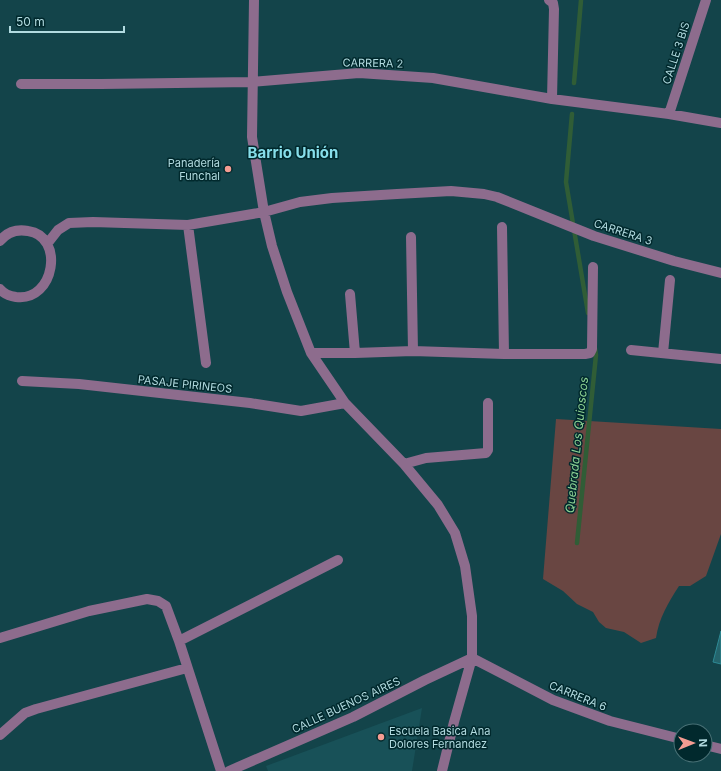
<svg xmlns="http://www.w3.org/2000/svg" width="721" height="771" font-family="Inter,sans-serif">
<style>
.built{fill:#185158}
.green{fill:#694642}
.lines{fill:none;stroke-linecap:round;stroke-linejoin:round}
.stream{stroke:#305d36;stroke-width:4.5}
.building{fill:#24646c;stroke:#2e8a95}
.minor{stroke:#8d6c8d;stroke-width:10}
.poi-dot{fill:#f59c92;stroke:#01292d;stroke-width:1.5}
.labels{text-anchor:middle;stroke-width:3;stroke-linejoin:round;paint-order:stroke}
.street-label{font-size:11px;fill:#b2dbe0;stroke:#01292d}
.poi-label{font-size:11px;fill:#b2dbe0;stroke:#01292d;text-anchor:end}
.water-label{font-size:12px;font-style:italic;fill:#8dd193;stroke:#01292d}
.district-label{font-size:15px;font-weight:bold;fill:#87deea;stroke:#01292d}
</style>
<rect width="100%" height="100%" fill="#13444a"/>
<path class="built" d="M422,708L412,771H268L266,766Z"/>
<path class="green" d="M556,419L721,429V534L706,576L690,586H679C668,603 659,618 656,638L641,643L624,632L606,628L599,622L593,612L577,604L563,591L543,579Z"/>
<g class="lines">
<path class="stream" d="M574,83L581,0
M572,114L566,182L588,313
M577,543L596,355L595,348"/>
</g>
<path class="building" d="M721,631V664L713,662Z"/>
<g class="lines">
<path class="minor" d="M254,0L252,137L264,212L272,246L287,292L311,353L345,403L404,464L438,505L455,533L465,566L472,616V658L454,722L442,771
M549,0L553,3L554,9L552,99
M21,84H101L252,82L359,73L433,78L552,99L669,114L721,123
M669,114L706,0
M188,225L206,363
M502,227L504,354
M411,237L413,351
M0,241C7,232 17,229 28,231C65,236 55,302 16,297C10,296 4,294 0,289
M47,244L58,230L69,223L93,222L188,225L264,212L300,202L332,198L397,194L451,191L484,194L497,197L594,236L674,261L721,273
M350,294L355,353
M631,350L721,359
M311,353H355L413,351L504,354H585L590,353L592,349L593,267
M663,353L670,280
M22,381L79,384L250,403L301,411L345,403
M404,464L426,458L486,453L488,450V403
M0,638L89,611L147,599L158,601L166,606L179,641L221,771
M179,641L338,560
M0,735L25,713L36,709L187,668
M705,745L721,749
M229,771L353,717L425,680L472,658L553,700L610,721L681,739"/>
</g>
<g class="poi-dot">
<circle cx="228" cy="169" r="4"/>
<circle cx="381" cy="737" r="4"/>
</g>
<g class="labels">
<g class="street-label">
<text transform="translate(676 53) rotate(-72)" y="4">CALLE 3 BIS</text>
<text transform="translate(373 63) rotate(1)" y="4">CARRERA 2</text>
<text transform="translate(623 232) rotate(18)" y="4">CARRERA 3</text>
<text transform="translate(185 384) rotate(6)" y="4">PASAJE PIRINEOS</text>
<text transform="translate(578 696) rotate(22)" y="4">CARRERA 6</text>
<text transform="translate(346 705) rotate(-25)" y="4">CALLE BUENOS AIRES</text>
</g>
<g class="poi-label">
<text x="220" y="167">Panadería<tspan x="220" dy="13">Funchal</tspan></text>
<text x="389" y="735" text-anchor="start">Escuela Basica Ana<tspan x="389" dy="13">Dolores Fernandez</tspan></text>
</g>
<g class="water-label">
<text transform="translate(577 445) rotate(-84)" y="4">Quebrada Los Quioscos</text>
</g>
<g class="district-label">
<text x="293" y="158">Barrio Unión</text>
</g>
</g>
<g transform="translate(693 743) rotate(89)"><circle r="19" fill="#01292d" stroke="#487075"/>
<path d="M0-3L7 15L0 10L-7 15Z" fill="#f59c92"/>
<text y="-6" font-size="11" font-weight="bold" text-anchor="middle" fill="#b2dbe0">N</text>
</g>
<path d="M10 26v6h114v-6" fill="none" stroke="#b2dbe0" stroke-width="2"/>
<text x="16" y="26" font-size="12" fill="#b2dbe0" stroke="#01292d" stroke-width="3" paint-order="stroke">50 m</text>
</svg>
